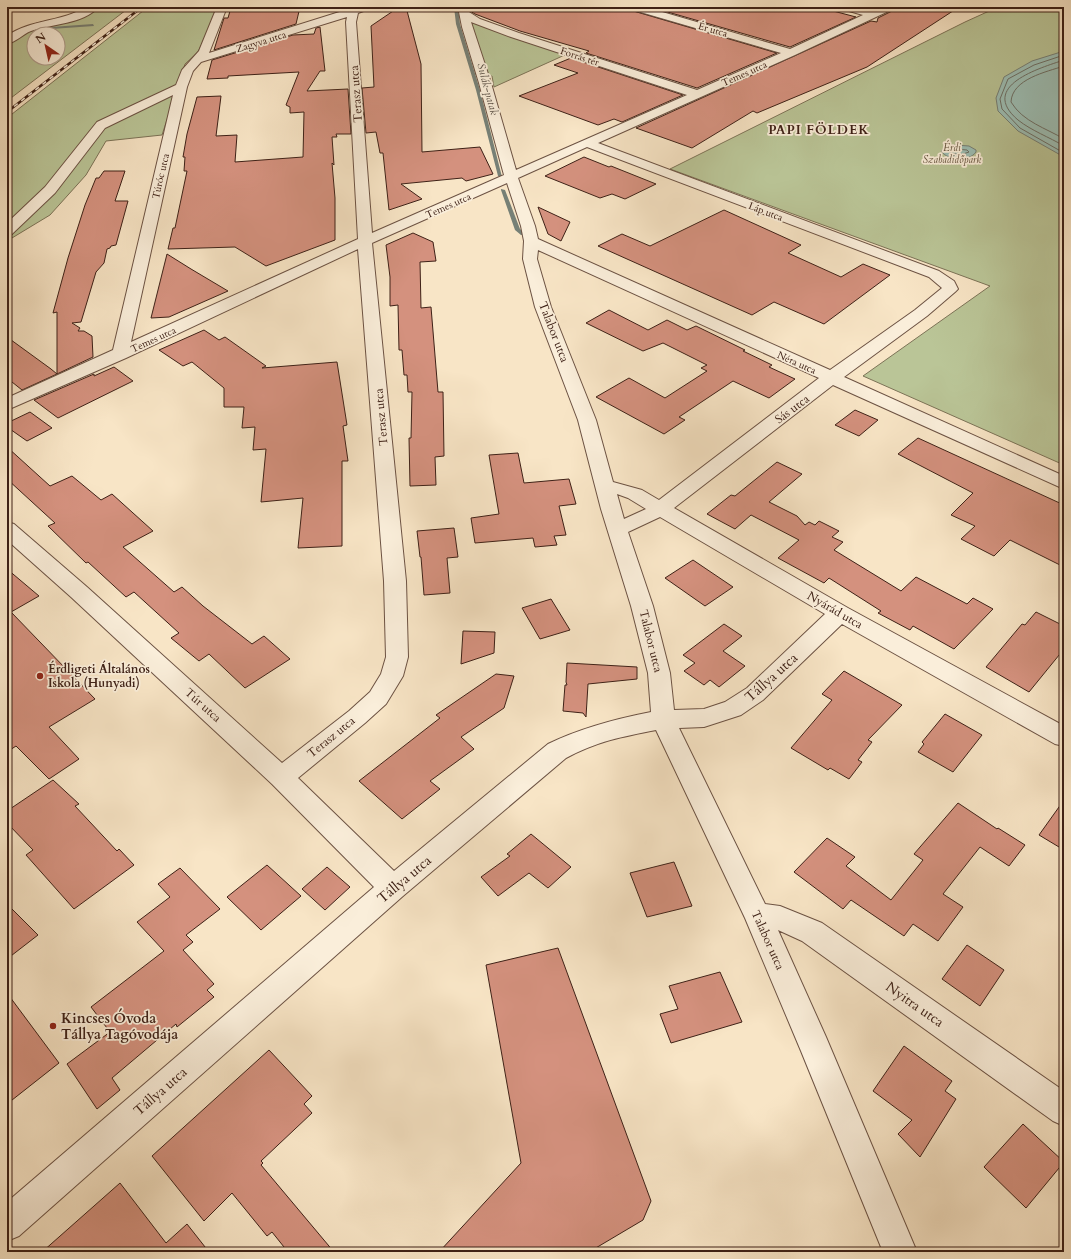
<svg xmlns="http://www.w3.org/2000/svg" width="1071" height="1259" font-family="Cardo,serif">
<style>
.green{fill:#bac597;stroke:#7c7357;fill-rule:evenodd}
.water{fill:#9dbfb5;stroke:#778076}
.lines{fill:none;stroke-linecap:round;stroke-linejoin:round}
.shore{stroke:#6e7066;stroke-width:1}
.stream{fill:#778076;fill-rule:evenodd}
.building{fill:#d4917e;stroke:#3e2117}
.minor-casing{stroke:#6c5243;stroke-width:2}
.minor{fill:#faeeda;fill-rule:evenodd}
.rail-casing{stroke:#3e2117;stroke-width:2.5}
.rail{stroke:#faeeda;stroke-width:1.5;stroke-dasharray:4.5;stroke-linecap:butt}
.poi-dot{fill:#8f2418;stroke:#faeeda;stroke-width:1.5}
.labels{text-anchor:middle;stroke-width:3.5;stroke-linejoin:round;paint-order:stroke}
.far-street-label{font-size:10px;fill:#3e2117;stroke:#faeeda}
.far-park-label{font-size:10px;font-style:italic;fill:#63523d;stroke:#faeeda}
.far-water-label{font-size:11px;font-style:italic;fill:#5a5046;stroke:#faeeda}
.street-label{font-size:12px;fill:#3e2117;stroke:#faeeda}
.poi-label{font-size:12px;font-weight:bold;fill:#3e2117;stroke:#faeeda;text-anchor:start}
.far-district-label{font-size:13px;font-weight:bold;letter-spacing:1px;fill:#3e2117;stroke:#faeeda}
.near-street-label{font-size:14px;fill:#3e2117;stroke:#faeeda}
.near-poi-label{font-size:14px;font-weight:bold;fill:#3e2117;stroke:#faeeda;text-anchor:start}
</style>
<rect width="100%" height="100%" fill="#f8e5c6"/>
<filter id="stains"><feTurbulence type="fractalNoise" baseFrequency=".005" numOctaves="4"/><feColorMatrix values="0 0 0 0 .2 0 0 0 0 .09 0 0 0 0 .02 0 0 0 .5 -.17"/></filter>
<radialGradient id="worn" r=".72"><stop offset=".6" stop-color="#630" stop-opacity="0"/><stop offset="1" stop-color="#630" stop-opacity=".3"/></radialGradient>
<path class="green" d="M99,7H130L7,101V37C18,30 29,25 41,22C62,18 82,21 99,7ZM34,34H58V58H34Z
M148,7H219L198,52L185,64L162,135L106,141L86,175L50,215L7,241V118Z
M998,7H1064V465L863,376L990,286L670,169L965,22Z
M469,19L567,54L494,87L492,76L476,75L461,20Z"/>
<path class="water" d="M1064,51V157L1018,131L998,111L996,98L1004,77L1032,61Z
M955,145L969,146L976,150V152C969,162 948,161 941,151L944,148Z"/>
<g class="lines">
<path class="shore" d="M1064,55L1034,65L1008,79L1000,99L1002,109L1020,128L1064,153
M1064,60C1040,68 978,86 1018,120C1032,131 1049,137 1064,146
M1064,66C1046,72 1012,79 1011,102C1023,122 1046,128 1064,139
M955,149L967,150L969,152L960,155L951,153V151Z"/>
<path class="stream" d="M454,7H458L460,24L480,90L502,177L498,176L476,90L456,24Z
M93,24L94,26L37,30L26,33L24,32L37,28Z
M7,34H9L10,35L7,36Z
M501,189L505,190L520,229L525,233V235H521L515,230L501,190Z"/>
</g>
<path class="building" d="M300,7L296,24L214,50L224,18H228L230,11Z
M399,7H406L421,64L422,152L480,147L493,174L466,181L462,178L401,184L422,199L389,210L383,153H380L376,132L366,133L362,88L374,87L371,26Z
M470,7H628L630,10L777,53L697,88L586,53L589,51L520,31L475,14L470,11Z
M650,7H818L856,17L790,47Z
M895,7H959L867,67L757,113L753,111L692,148L636,128L871,21L877,22L878,18L894,10Z
M320,27L325,71H320L307,91L348,89L351,134H336L337,137H332L334,165L332,163L335,198V240L266,266L235,247L168,249L173,228H175L187,171H184L185,157H183L187,134L197,97L221,96L216,136L237,135L235,162L303,157L304,112L290,113V107L286,105L299,72L228,76V78L207,79L212,60L293,35L314,34L316,28Z
M571,58L683,95L622,122L614,119L598,125L519,96L578,73L554,65Z
M584,157L609,167L611,166L656,184L625,199L612,194L600,198L545,176Z
M104,171H125L115,201H128L116,245L111,246L110,248L107,249L104,263L96,272L81,322L72,323L80,328L78,331H84L92,336L93,357L57,374V312L53,313L68,258L85,205L96,178H99Z
M538,207L570,222L561,241L548,234Z
M724,210L801,245L788,253L841,277L863,264L890,275L824,324L774,302L752,315L598,246L622,234L650,246Z
M413,233L433,242L436,261L420,262L421,308L431,307L438,392H443L444,456L435,457L436,485L410,486L409,438H411L412,392H408L407,375H404L402,350H399L398,305L390,306V277L386,245Z
M167,254L191,269L228,291L169,317L151,318Z
M609,310L648,330L667,320L687,330L696,326L745,350L743,351L772,365L769,367L795,379L769,398L733,381L679,417L685,420L664,434L596,397L629,378L665,398L707,371L701,368L707,365L663,343L643,351L586,323Z
M204,330L219,340L225,337L266,366L262,368L337,362L347,425L343,426L348,461H342V546L298,548L303,498L261,502L266,449L253,450L255,427L242,428L244,407H224V388L192,362L183,366L159,350Z
M7,337L51,369L57,374L22,390L7,378Z
M114,367L133,381L58,418L34,400L94,374V376Z
M855,410L878,420L859,436L835,425Z
M30,412L52,428L27,441L7,427V423Z
M918,438L1064,505V567L1010,540L994,556L961,539L975,526L951,515L973,493L898,454Z
M7,447L50,486L72,476L101,500L112,494L153,531L123,547L174,592L182,587L203,606L252,644L264,636L290,659L245,688L209,654L199,661L171,638L179,633L134,592L126,597L88,562L86,563L48,526L55,523L7,479Z
M518,453L524,483L569,479L576,504L559,506L566,535L554,536L557,545L535,547L533,538L475,543L471,518L499,514L489,455Z
M777,462L802,474L769,502L797,516L805,525L809,522L815,525L819,521L839,531L832,537L843,542L834,550L901,591L916,577L967,604L973,598L993,609L954,649L913,626L910,630L878,613L881,611L829,578L824,583L778,558L799,540L751,515L735,529L707,514L731,495L735,496Z
M454,528L458,557L447,558L450,593L424,595L421,557H420L417,531Z
M693,560L733,587L705,606L665,578Z
M7,569L39,596L11,612L95,699L49,727L79,759L49,779L16,746L7,752Z
M551,599L570,630L540,639L522,608Z
M1036,612L1064,626V649L1029,692L986,667L1022,624L1025,625Z
M724,624L742,636L723,651L745,666L719,687L710,680L704,685L684,671L695,663L683,655Z
M463,631L495,632L494,653L461,664Z
M567,663L637,667V679L588,684L586,717L583,713L563,711L565,685H567L566,682Z
M844,671L902,705L868,740L872,742L858,760L862,762L849,779L830,768L828,770L791,748L832,700L822,694Z
M496,674L514,676L504,708L461,737L474,749L430,781L440,789L402,819L359,781L440,718L436,715Z
M945,714L982,735L953,772L918,752L924,744L922,742Z
M53,780L79,804L75,806L117,851L119,849L134,865L74,909L26,855L33,850L7,823V811Z
M1064,800V850L1039,835Z
M958,803L997,829L998,828L1025,845L1009,866L980,847L943,894L963,907L938,941L913,924L904,936L851,900L843,909L794,872L827,838L855,857L846,866L891,900L923,860L914,854Z
M531,834L571,867L548,888L529,873L498,896L481,877L510,856L507,854Z
M674,862L692,906L647,917L630,873Z
M267,865L301,896L261,930L227,897Z
M327,867L350,887L325,910L302,889Z
M180,868L220,909L186,935L193,942L183,950L214,984L207,990L214,997L177,1027L176,1024L112,1078L120,1090L97,1109L67,1064L110,1032L91,1007L164,951L137,922L170,897L158,884Z
M7,904L38,935L7,959Z
M967,945L1004,970L980,1006L942,979Z
M558,948L651,1201L643,1220L589,1252H439L521,1163L486,965Z
M720,972L742,1022L671,1043L660,1014L678,1009L669,986Z
M7,993L59,1063L7,1104Z
M904,1046L952,1081L945,1091L956,1099L920,1157L898,1134L912,1120L873,1091Z
M269,1050L312,1096L304,1104L312,1113L261,1161L263,1163L261,1165L334,1252H288L272,1232L267,1236L232,1193L204,1221L152,1156Z
M1023,1124L1064,1162L1026,1208L984,1167Z
M120,1183L166,1243L187,1224L209,1252H42Z"/>
<g class="lines">
<defs>
<path id="minor" d="M86,7H98C84,24 51,24 31,31C23,34 16,42 7,44V36C31,19 62,22 86,7Z
M217,7H227L209,53L349,9V7H370L369,9L358,13L356,22L372,233L504,175L479,83L462,27L458,7H468L469,12L480,19L519,33L697,90L781,53L630,9L629,7H645L790,49L863,15L842,9L841,7H856L871,12L881,7H894L893,9L795,55L598,143L939,271L954,281L958,289L955,292L927,316L844,377L1064,476V489L833,385L674,508L848,608L1064,726V746L1055,744L842,624L763,700L741,715L704,727L679,728L765,904L780,906L822,923L1064,1091V1126L1053,1121L802,941L778,930L826,1037L917,1252H883L801,1051L745,918L656,730C621,737 598,741 566,758L403,896L19,1236L7,1241V1202L374,887L272,784L71,597L7,540V522L14,524L87,587L282,763L349,711L370,692L381,674L386,657L384,581L358,249L126,358L7,410V398L113,350L173,95L105,128L55,193L12,234L7,235V223L45,187L97,122L176,85L182,70L199,51ZM347,17L346,22L358,239L131,342L187,87L193,71L201,62ZM471,22L511,37L687,95L516,170L491,83ZM587,147L929,277L942,288L915,310L830,370L538,239L535,226L518,178ZM507,183L521,226L524,241L523,259L535,307L578,420L601,509L631,606L648,673L651,712C615,719 581,728 548,744L394,871L298,778L365,723L386,704L403,676L408,657L406,581L372,243ZM538,250L819,378L659,500L642,490L613,482L596,420L551,307L537,259ZM617,494L628,498L646,509L624,519ZM660,517L825,614L747,688L725,702L704,709L674,710L670,673L653,606L628,532Z"/>
</defs>
<use href="#minor" class="minor-casing"/>
<use href="#minor" class="minor"/>
<defs>
<path id="rail" d="M7,112L142,7"/>
</defs>
<use href="#rail" class="rail-casing"/>
<use href="#rail" class="rail"/>
</g>
<g class="poi-dot">
<circle cx="40" cy="676" r="4"/>
<circle cx="53" cy="1026" r="4"/>
</g>
<g class="labels">
<g class="far-street-label">
<text transform="translate(713 29) rotate(16)" y="4">Ér utca</text>
<text transform="translate(261 41) rotate(-17)" y="4">Zagyva utca</text>
<text transform="translate(580 56) rotate(18)" y="4">Forrás tér</text>
<text transform="translate(744 73) rotate(-24)" y="4">Temes utca</text>
<text transform="translate(160 176) rotate(-77)" y="4">Túróc utca</text>
<text transform="translate(448 205) rotate(-24)" y="4">Temes utca</text>
<text transform="translate(766 211) rotate(21)" y="4">Láp utca</text>
<text transform="translate(153 339) rotate(-25)" y="4">Temes utca</text>
<text transform="translate(797 362) rotate(24)" y="4">Néra utca</text>
</g>
<g class="far-park-label">
<text x="952" y="151">Érdi<tspan x="952" dy="12">Szabadidőpark</tspan></text>
</g>
<g class="far-water-label">
<text transform="translate(488 89) rotate(75)" y="4">Sulák-patak</text>
</g>
<g class="street-label">
<text transform="translate(356 94) rotate(-94)" y="4">Terasz utca</text>
<text transform="translate(554 332) rotate(69)" y="4">Talabor utca</text>
<text transform="translate(792 409) rotate(-37)" y="4">Sás utca</text>
<text transform="translate(381 417) rotate(-95)" y="4">Terasz utca</text>
<text transform="translate(835 610) rotate(30)" y="4">Nyárád utca</text>
<text transform="translate(651 641) rotate(76)" y="4">Talabor utca</text>
<text transform="translate(203 705) rotate(42)" y="4">Túr utca</text>
<text transform="translate(331 737) rotate(-39)" y="4">Terasz utca</text>
<text transform="translate(768 940) rotate(66)" y="4">Talabor utca</text>
</g>
<g class="poi-label">
<text x="48" y="673">Érdligeti Általános<tspan x="48" dy="14">Iskola (Hunyadi)</tspan></text>
</g>
<g class="far-district-label">
<text x="819" y="134">PAPI FÖLDEK</text>
</g>
<g class="near-street-label">
<text transform="translate(771 677) rotate(-42)" y="5">Tállya utca</text>
<text transform="translate(404 879) rotate(-40)" y="5">Tállya utca</text>
<text transform="translate(915 1004) rotate(35)" y="5">Nyitra utca</text>
<text transform="translate(160 1091) rotate(-41)" y="5">Tállya utca</text>
</g>
<g class="near-poi-label">
<text x="61" y="1023">Kincses Óvoda<tspan x="61" dy="16">Tállya Tagóvodája</tspan></text>
</g>
</g>
<rect width="1071" height="1259" fill="none" stroke="#f8e5c6" stroke-width="24"/>
<rect x="8" y="8" width="1055" height="1243" fill="none" stroke="#3e2117" stroke-width="2"/>
<rect x="12" y="12" width="1047" height="1235" fill="none" stroke="#3e2117"/>
<g transform="translate(46 46) rotate(326)"><circle r="19" fill="#faeeda" stroke="#af9c8c"/>
<path d="M0-3L7 15L0 10L-7 15Z" fill="#8f2418"/>
<text y="-6" font-size="11" font-weight="bold" text-anchor="middle" fill="#3e2117">N</text>
</g>
<rect width="100%" height="100%" filter="url(#stains)"/>
<rect width="100%" height="100%" fill="url(#worn)"/>
</svg>
